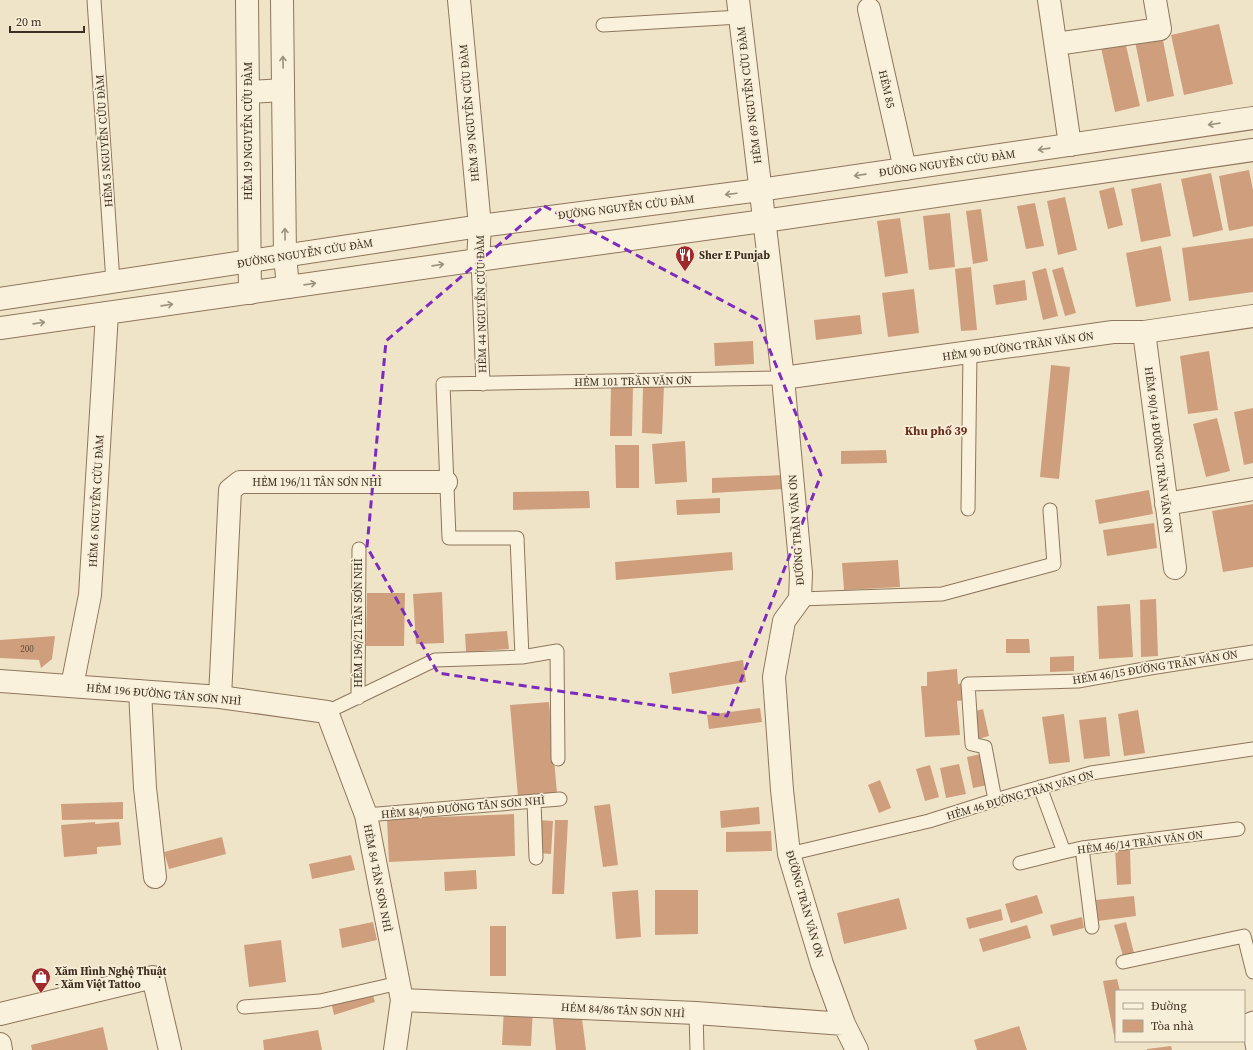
<svg xmlns="http://www.w3.org/2000/svg" width="1253" height="1050" font-family="'Source Serif 4',serif">
<style>
.building{fill:#cf9f7d}
.lines{fill:none;stroke-linecap:round;stroke-linejoin:round}
.service-casing{stroke:#8d765c;stroke-width:15}
.minor-casing{stroke:#8d765c;stroke-width:24}
.tertiary-casing{stroke:#8d765c;stroke-width:24}
.service{stroke:#faf1dc;stroke-width:13}
.minor{stroke:#faf1dc;stroke-width:22}
.tertiary{stroke:#faf1dc;stroke-width:22}
.oneway{stroke:#9c907e}
.marked{fill:none;stroke:#7b2cbf;stroke-width:3;stroke-dasharray:8 5;stroke-linejoin:round}
.labels{text-anchor:middle;stroke-width:3.5;stroke-linejoin:round;paint-order:stroke}
.number-label{font-size:9px;fill:#624a37}
.street-label{font-size:11px;fill:#3d2e20;stroke:#f7eed8}
.poi-label{font-size:11px;font-weight:bold;fill:#3d2e20;stroke:#f7eed8;text-anchor:start}
.neighbourhood-label{font-size:12px;font-weight:bold;fill:#6b2e1e;stroke:#f7eed8}
</style>
<rect width="100%" height="100%" fill="#f0e4c8"/>
<path class="building" d="M1219,24L1233,84L1184,95L1171,35Z
M1161,30L1174,96L1147,102L1134,36Z
M1124,37L1140,106L1115,112L1100,43Z
M1249,170L1253,190V226L1229,231L1219,176Z
M1211,173L1223,230L1193,237L1181,179Z
M1161,183L1171,236L1141,242L1131,189Z
M1114,187L1123,225L1108,229L1099,191Z
M1065,197L1077,250L1058,255L1047,201Z
M1035,203L1044,246L1026,249L1017,206Z
M981,209L988,261L973,264L966,211Z
M950,213L955,267L929,270L923,216Z
M900,218L908,273L885,277L877,221Z
M1253,238V292L1189,301L1182,248Z
M1161,246L1171,301L1136,307L1126,253Z
M971,267L977,330L961,331L955,269Z
M1063,267L1076,313L1065,316L1052,270Z
M1046,268L1058,316L1043,320L1032,272Z
M1025,280L1027,300L996,305L993,285Z
M914,289L919,333L888,337L882,293Z
M860,315L862,334L816,340L814,320Z
M753,341L754,364L715,366L714,343Z
M1209,351L1218,410L1188,414L1180,356Z
M1051,365L1070,367L1059,479L1040,477Z
M611,385L633,386L632,436H610Z
M643,386H664L662,434L642,433Z
M1253,408V463L1244,465L1234,412Z
M1217,418L1230,471L1206,477L1193,424Z
M685,441L687,482L655,484L652,444Z
M615,445H639V488H616Z
M886,450L887,463L841,464V451Z
M783,475L784,489L712,493V478Z
M1149,490L1153,514L1099,524L1095,500Z
M589,491L590,508L513,510V492Z
M720,498V513L677,515L676,500Z
M1253,504V567L1223,572L1212,511Z
M1154,523L1157,548L1107,556L1103,530Z
M732,552L733,570L616,580L615,562Z
M898,560L900,587L844,590L842,563Z
M442,592L444,643L416,644L413,594Z
M367,593H405L404,646H366Z
M1156,599L1158,656L1141,657L1140,600Z
M1130,604L1133,657L1099,659L1097,606Z
M507,631L509,649L466,652L465,634Z
M55,636L52,659L41,668L39,660L0,658V640Z
M1006,639H1029L1030,653H1006Z
M1074,656V671L1050,672V657Z
M743,660L746,682L672,694L669,673Z
M957,669L958,684L965,683L966,700L957,701L960,735L925,737L921,686H927V672Z
M549,702L557,793L518,797L510,705Z
M760,708L762,722L709,729L707,715Z
M983,709L989,736L978,739L972,712Z
M1138,710L1145,753L1124,756L1118,714Z
M1064,714L1070,762L1049,764L1042,717Z
M1106,717L1110,756L1084,759L1079,720Z
M981,754L988,785L973,788L967,757Z
M959,764L966,794L946,798L940,768Z
M930,765L939,797L925,801L916,769Z
M880,780L891,808L879,813L868,785Z
M123,802V819L62,820L61,804Z
M610,804L618,865L603,867L594,806Z
M759,807L760,824L721,828L720,811Z
M514,814L515,856L389,862L387,819Z
M538,820L553,821L551,854L536,853Z
M555,820H568L564,894H552Z
M95,822V824L119,822L121,845L97,847V854L64,857L61,825Z
M771,831L772,851L726,852V832Z
M222,837L226,854L169,869L164,852Z
M1115,848H1130L1131,884L1117,885Z
M351,855L355,870L312,879L309,864Z
M476,870L477,889L445,891L444,872Z
M638,890L641,937L616,939L612,892Z
M655,890H698V934L655,935Z
M1037,895L1043,913L1011,923L1005,904Z
M1134,896L1136,916L1098,921L1096,900Z
M899,898L907,929L844,944L837,913Z
M1001,909L1003,920L969,929L966,918Z
M1082,917L1084,928L1053,936L1050,925Z
M373,922L377,940L342,948L339,929Z
M1126,922L1134,953L1123,956L1114,925Z
M1027,925L1031,938L983,952L979,939Z
M490,926H506V976H490Z
M281,940L286,982L249,987L244,945Z
M1117,979L1120,991H1116L1115,1040L1103,981Z
M370,985L375,1002L334,1015L330,997Z
M504,1008L533,1009L531,1046L502,1045Z
M552,1011H581L586,1050H556Z
M1019,1026L1027,1050H977L974,1040Z
M103,1027L108,1050H32L31,1045Z
M318,1030L322,1050H264L263,1040Z
M1171,1046L1172,1050H1147V1049Z"/>
<g class="lines">
<defs>
<path id="service" d="M94,0L113,282
M603,25L740,17
M478,260L483,384
M968,509L970,352
M800,599L942,594L1054,564L1050,510
M522,657L517,538H449L443,384L783,378
M358,698L359,549
M327,712L435,660L522,657L557,651L558,759
M1040,787L1064,852L1082,848L1238,829
M995,800L985,747L972,744L968,684L1078,681L1150,668L1253,652
M534,801L536,858
M366,815L560,799
M1082,848L1092,927
M789,854L929,821L995,800L1091,773L1253,749
M1020,863L1064,852
M1123,962L1244,936L1253,972
M244,1007L320,1001L399,983
M696,1013L697,1050
M1253,1018L1248,1020L1253,1050"/>
<path id="minor" d="M247,0L250,293
M282,0L285,256L288,287
M459,0L480,226L478,260
M738,0L783,378L801,573L800,599L784,621L774,677L782,790L789,854L822,964L844,1024L857,1050
M1049,0L1070,145
M869,9L905,169
M1056,44L1160,29L1155,0
M248,92L283,90
M1144,332L1175,568
M783,378L1113,332H1144L1253,316
M1166,504L1253,489
M0,681L220,697L327,712L366,815L402,1000L395,1050
M72,686L90,595L107,313
M140,691L145,788L155,877
M220,697L230,490L240,482H446
M402,1000L696,1013L844,1024
M0,1014L153,977L170,1050"/>
<path id="tertiary" d="M0,299L480,226L760,190L1253,118
M0,328L478,260L764,221L1253,150
M0,1044L1,1050"/>
</defs>
<use href="#service" class="service-casing"/>
<use href="#minor" class="minor-casing"/>
<use href="#tertiary" class="tertiary-casing"/>
<use href="#service" class="service"/>
<use href="#minor" class="minor"/>
<use href="#tertiary" class="tertiary"/>
</g>
<defs><path id="oneway-shaft" d="M-6 0H5M1.5-3L5.5 0L1.5 3" fill="none" stroke-width="1.6" stroke-linecap="round" stroke-linejoin="round"/></defs>
<g class="oneway">
<use href="#oneway-shaft" transform="translate(283 62) rotate(-91)"/>
<use href="#oneway-shaft" transform="translate(1214 124) rotate(172)"/>
<use href="#oneway-shaft" transform="translate(1044 149) rotate(172)"/>
<use href="#oneway-shaft" transform="translate(860 175) rotate(172)"/>
<use href="#oneway-shaft" transform="translate(731 194) rotate(173)"/>
<use href="#oneway-shaft" transform="translate(285 234) rotate(-91)"/>
<use href="#oneway-shaft" transform="translate(438 265) rotate(-8)"/>
<use href="#oneway-shaft" transform="translate(310 284) rotate(-8)"/>
<use href="#oneway-shaft" transform="translate(167 305) rotate(-8)"/>
<use href="#oneway-shaft" transform="translate(39 323) rotate(-8)"/>
</g>
<path class="marked" d="M544,206L757,319L821,475L727,716L438,673L367,547L386,341Z"/>
<defs>
<symbol id="restaurant-pin" viewBox="-11 -11 22 30"><path d="M0 17L-7.5 6A9.5 9.5 0 1 1 7.5 6Z" fill="#9e2a2b" stroke="#f7eed8"/><path d="M-5-6h1v4h1v-4h1v4h1v-4h1v5L-1.5 .5V6h-2V.5L-5-1ZM5-6V6H3V1.5H1.5Q1.5-4 5-6Z" fill="#fff"/></symbol>
<symbol id="shop-pin" viewBox="-11 -11 22 30"><path d="M0 17L-7.5 6A9.5 9.5 0 1 1 7.5 6Z" fill="#9e2a2b" stroke="#f7eed8"/><path d="M-5-2.5h2.3a2.7 3.5 0 0 1 5.4 0H5L5.5 6h-11ZM-1.5-2.5h3a1.5 2.3 0 0 0-3 0Z" fill="#fff"/></symbol>
</defs>
<g fill-rule="evenodd">
<use href="#restaurant-pin" x="674" y="244" width="22" height="30"/>
<use href="#shop-pin" x="30" y="966" width="22" height="30"/>
</g>
<g class="labels">
<g class="number-label">
<text x="27" y="652">200</text>
</g>
<g class="street-label">
<text transform="translate(887 89) rotate(77)" y="4">HẺM 85</text>
<text transform="translate(749 95) rotate(-97)" y="4">HẺM 69 NGUYỄN CỬU ĐÀM</text>
<text transform="translate(469 113) rotate(-95)" y="4">HẺM 39 NGUYỄN CỬU ĐÀM</text>
<text transform="translate(248 131) rotate(-90)" y="4">HẺM 19 NGUYỄN CỬU ĐÀM</text>
<text transform="translate(104 141) rotate(-94)" y="4">HẺM 5 NGUYỄN CỬU ĐÀM</text>
<text transform="translate(947 163) rotate(-8)" y="4">ĐƯỜNG NGUYỄN CỬU ĐÀM</text>
<text transform="translate(626 207) rotate(-7)" y="4">ĐƯỜNG NGUYỄN CỬU ĐÀM</text>
<text transform="translate(305 253) rotate(-9)" y="4">ĐƯỜNG NGUYỄN CỬU ĐÀM</text>
<text transform="translate(481 304) rotate(-91)" y="4">HẺM 44 NGUYỄN CỬU ĐÀM</text>
<text transform="translate(1018 346) rotate(-8)" y="4">HẺM 90 ĐƯỜNG TRẦN VĂN ƠN</text>
<text transform="translate(633 381) rotate(-1)" y="4">HẺM 101 TRẦN VĂN ƠN</text>
<text transform="translate(1159 450) rotate(83)" y="4">HẺM 90/14 ĐƯỜNG TRẦN VĂN ƠN</text>
<text x="317" y="486">HẺM 196/11 TÂN SƠN NHÌ</text>
<text transform="translate(96 501) rotate(-87)" y="4">HẺM 6 NGUYỄN CỬU ĐÀM</text>
<text transform="translate(796 530) rotate(-94)" y="4">ĐƯỜNG TRẦN VĂN ƠN</text>
<text transform="translate(358 623) rotate(-90)" y="4">HẺM 196/21 TÂN SƠN NHÌ</text>
<text transform="translate(1155 667) rotate(-9)" y="4">HẺM 46/15 ĐƯỜNG TRẦN VĂN ƠN</text>
<text transform="translate(164 694) rotate(5)" y="4">HẺM 196 ĐƯỜNG TÂN SƠN NHÌ</text>
<text transform="translate(1020 795) rotate(-16)" y="4">HẺM 46 ĐƯỜNG TRẦN VĂN ƠN</text>
<text transform="translate(463 807) rotate(-5)" y="4">HẺM 84/90 ĐƯỜNG TÂN SƠN NHÌ</text>
<text transform="translate(1140 842) rotate(-7)" y="4">HẺM 46/14 TRẦN VĂN ƠN</text>
<text transform="translate(378 878) rotate(79)" y="4">HẺM 84 TÂN SƠN NHÌ</text>
<text transform="translate(805 904) rotate(74)" y="4">ĐƯỜNG TRẦN VĂN ƠN</text>
<text transform="translate(623 1010) rotate(3)" y="4">HẺM 84/86 TÂN SƠN NHÌ</text>
</g>
<g class="poi-label">
<text x="699" y="259">Sher E Punjab</text>
<text x="55" y="975">Xăm Hình Nghệ Thuật<tspan x="55" dy="13">- Xăm Việt Tattoo</tspan></text>
</g>
<g class="neighbourhood-label">
<text x="936" y="435">Khu phố 39</text>
</g>
</g>
<rect x="1115" y="990" width="130" height="52" fill="#f7eed8" stroke="#ada18e"/>
<rect x="1123" y="1003" width="20" height="6" fill="#faf1dc" stroke="#ada18e"/>
<text x="1151" y="1010" font-size="12" fill="#3d2e20">Đường</text>
<rect x="1123" y="1020" width="20" height="12" fill="#cf9f7d" stroke="#ada18e"/>
<text x="1151" y="1030" font-size="12" fill="#3d2e20">Tòa nhà</text>
<path d="M10 26v6h74v-6" fill="none" stroke="#3d2e20" stroke-width="2"/>
<text x="16" y="26" font-size="12" fill="#3d2e20" stroke="#f7eed8" stroke-width="3" paint-order="stroke">20 m</text>
</svg>
